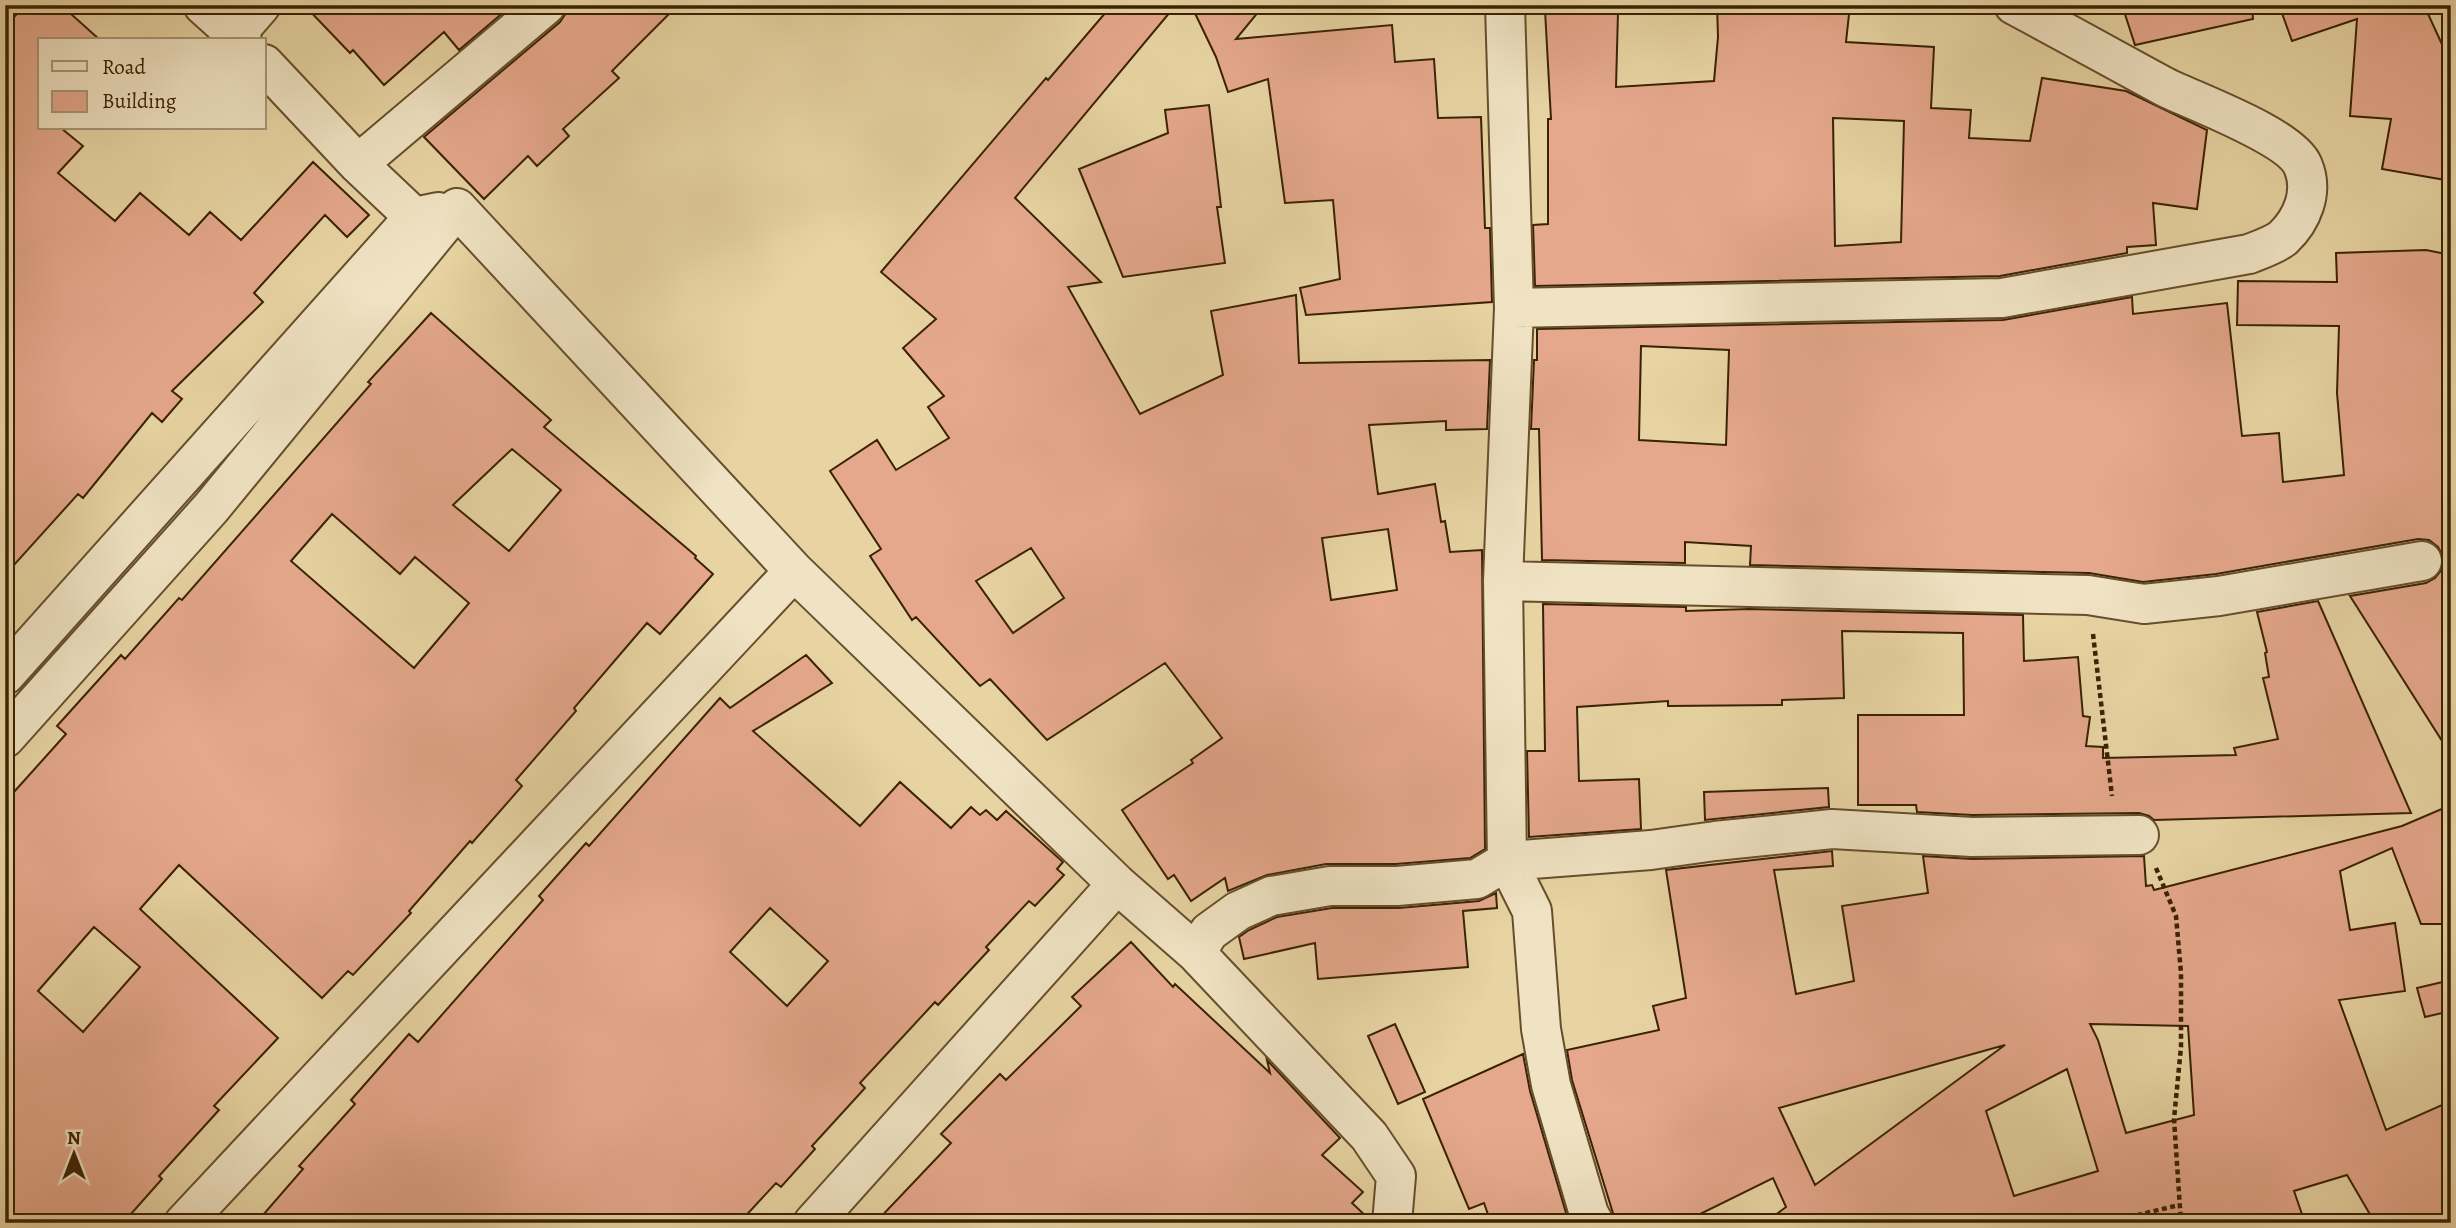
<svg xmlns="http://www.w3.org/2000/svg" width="2456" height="1228" font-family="Alegreya,serif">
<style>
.building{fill:#e5a88c;stroke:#3a2204;stroke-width:2;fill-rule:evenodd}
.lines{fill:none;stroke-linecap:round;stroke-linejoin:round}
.minor-casing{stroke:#664e2c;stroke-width:42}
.path{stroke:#3a2204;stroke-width:4.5;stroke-dasharray:5 3.5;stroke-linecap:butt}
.minor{stroke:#f0e3c3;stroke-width:38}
</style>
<rect width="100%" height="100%" fill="#e8d4a3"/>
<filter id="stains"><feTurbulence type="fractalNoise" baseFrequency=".00286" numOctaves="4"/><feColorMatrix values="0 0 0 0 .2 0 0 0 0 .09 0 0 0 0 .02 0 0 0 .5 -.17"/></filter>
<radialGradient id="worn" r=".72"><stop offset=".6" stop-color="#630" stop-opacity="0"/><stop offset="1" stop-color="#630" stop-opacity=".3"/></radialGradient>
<path class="building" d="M25,5H61L100,40H40V128H61L83,146L58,173L115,221L140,193L189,235L210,212L241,240L313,162L369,215L347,237L325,215L254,293L263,302L172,391L182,399L162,422L152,413L83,498L78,494L5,575V27Z
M304,5H512L459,50L444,32L384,85L353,50L350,53Z
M567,5H678L612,71L619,78L563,129L569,136L537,166L528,156L484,199L424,137L560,22L566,13Z
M1112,5H1176L1015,198L1101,282L1068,287L1140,414L1223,375L1211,311L1296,295L1299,363L1490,360L1487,429L1446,430V421L1369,425L1378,494L1435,484L1441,522L1445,521L1450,552L1482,550L1485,849L1470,858L1396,864H1326L1267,875L1228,891L1225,878L1191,901L1174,875L1168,879L1122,810L1193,763L1191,760L1222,738L1165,663L1047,740L990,679L980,686L916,617L912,620L870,556L881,549L830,471L877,440L896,470L949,438L928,407L944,396L903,348L936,319L881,272L1046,78L1048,80ZM1388,529L1397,590L1331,600L1322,538ZM1031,548L1064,598L1013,633L976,581Z
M1191,5H1264L1236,39L1392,25L1395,62L1434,59L1438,118L1481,117L1485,228H1490L1492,302L1306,315L1300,288L1340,279L1333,200L1285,203L1268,79L1228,92L1216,57Z
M1717,5H1850L1846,42L1934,47L1931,108L1971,110L1969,138L2030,141L2042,78L2126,91L2207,130L2197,209L2153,203L2156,245L2127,247V253L2000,276L1535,286L1533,225L1548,224V119H1551L1545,10L1618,12L1616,87L1714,81L1718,37ZM1833,118L1904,121L1901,242L1835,246Z
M2122,5H2252L2253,19L2135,45Z
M2279,5H2424L2451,64V181L2382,169L2391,119L2350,116L2357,19L2292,41Z
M1209,105L1221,207H1217L1225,263L1123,277L1079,169L1168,133L1165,110Z
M2426,250L2451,255V755L2350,596L2426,583L2435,578L2443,568V557L2438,547L2429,540L2418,539L2216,574L2143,582L2089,573L1750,565L1751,546L1685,542V563L1542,560L1539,429H1531L1534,360H1537V329L2003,320L2132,297L2133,314L2227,303L2242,436L2279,433L2283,482L2344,475L2337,393L2339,326L2237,325L2238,281L2337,282L2336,253ZM1641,346L1729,350L1726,445L1639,440Z
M431,313L551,420L544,427L696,556L695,558L713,574L660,634L647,623L574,708L576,711L516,780L522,786L472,843L470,841L409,911L411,913L353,975L348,971L322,998L179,865L140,909L278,1038L214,1106L219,1110L159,1176L162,1179L123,1223H5V802L66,734L57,726L121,655L125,659L179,598L182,600L371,384L368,382ZM512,449L561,490L509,551L453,505ZM332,514L400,574L415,557L469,603L414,668L291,561ZM94,927L140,967L83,1032L38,991Z
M2318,601L2411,813L2154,820L2149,816L2139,813L1972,815L1917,812L1916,805H1858V715H1964L1963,633L1842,631L1844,698L1782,700V705L1668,706V701L1577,707L1579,781L1639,779L1641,829L1529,837L1527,751H1545L1543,604L1686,607V611L1749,609L2023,615L2024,661L2078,657L2083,716L2090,717L2086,746L2103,747V758L2236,755L2234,748L2278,739L2263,678L2269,677L2265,653L2267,652L2257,612Z
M806,655L832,683L753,731L860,826L900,782L951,828L971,807L980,815L986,810L997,820L1006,811L1063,862L1057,869L1064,875L1035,906L1029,901L986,947L989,950L938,1005L935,1002L860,1083L865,1088L812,1146L815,1149L781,1187L776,1183L739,1223H256L303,1169L299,1166L355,1104L351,1100L409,1034L418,1042L543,900L539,896L586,843L589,846L720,698L730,708ZM770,908L828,961L787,1006L730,952Z
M1828,788L1829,807L1705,820L1704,792Z
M2451,805V924H2421L2392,848L2340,871L2350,930L2395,923L2405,991L2339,1000L2386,1130L2451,1101V1223H2375L2347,1175L2294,1191L2305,1223H1765L1786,1207L1773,1178L1682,1223H1616L1572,1080L1567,1050L1659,1030L1653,1006L1686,998L1666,870L1832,851L1833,866L1774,870L1796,994L1854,981L1842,906L1928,893L1923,856L1972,859L2144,856L2146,886L2152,885L2154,890L2402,826ZM2090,1024L2188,1026L2194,1115L2126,1133L2098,1040ZM2005,1045L1815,1185L1779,1108ZM2067,1069L2098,1171L2014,1196L1986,1111Z
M1496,893L1497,908L1463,911L1468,967L1318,979L1315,943L1244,959L1239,937L1249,930L1277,917L1332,908H1399L1479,901Z
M1131,942L1173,987L1175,984L1270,1073L1267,1060L1340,1138L1322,1155L1363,1192L1352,1203L1370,1220V1223H875L951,1143L941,1134L1000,1074L1006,1080L1081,1006L1072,997Z
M2451,980V1011L2425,1017L2417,988Z
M1395,1024L1425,1092L1398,1104L1368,1036Z
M1523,1054L1530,1091L1569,1223H1491L1484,1203L1469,1209L1423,1099Z"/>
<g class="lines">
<defs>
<path id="minor" d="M203,5L242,40
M1505,5L1514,308L1503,581L1507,861L1532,911L1541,1029L1551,1085L1589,1214L1594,1223
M236,34L261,5
M264,64L358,164L414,217L438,212
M358,164L546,5
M457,208L794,571L1117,884L1196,953L1369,1136L1396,1176L1392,1223
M1514,308L2002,298L2249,254C2259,250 2274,245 2283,238C2302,220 2314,192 2303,166C2291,136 2195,102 2165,87C2115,60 2065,32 2014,5
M1503,581L2088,595L2144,604L2219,596L2422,561
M5,675L414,217
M5,738L211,508L457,208
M1196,953L1209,932L1238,911L1271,896L1330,886H1397L1477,879L1507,861L1651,850L1715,841L1832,829L1972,837L2139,835
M184,1223L794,571
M813,1223L1117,884"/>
</defs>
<use href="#minor" class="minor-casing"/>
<path class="path" d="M2093,634L2112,796
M2156,868L2176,916L2181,973V1047L2174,1119L2181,1223
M2104,1223L2179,1205"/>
<use href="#minor" class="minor"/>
</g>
<rect width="2456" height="1228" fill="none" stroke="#e8d4a3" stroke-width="28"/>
<rect x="7" y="7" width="2442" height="1214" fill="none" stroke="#3a2204" stroke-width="3.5"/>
<rect x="14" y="14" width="2428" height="1200" fill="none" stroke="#3a2204" stroke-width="2"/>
<rect x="38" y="38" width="228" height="91" fill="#f0e3c3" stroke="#a79677" stroke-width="2"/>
<rect x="52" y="61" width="35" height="10" fill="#f0e3c3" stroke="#a79677" stroke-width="2"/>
<text x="102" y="74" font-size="21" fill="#3a2204">Road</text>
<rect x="52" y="91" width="35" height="21" fill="#e5a88c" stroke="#a79677" stroke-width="2"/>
<text x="102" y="108" font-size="21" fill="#3a2204">Building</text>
<g transform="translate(74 1154)" stroke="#f0e3c3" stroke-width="5" paint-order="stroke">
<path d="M0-5L12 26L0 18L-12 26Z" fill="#3a2204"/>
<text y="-10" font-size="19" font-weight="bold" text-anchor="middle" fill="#3a2204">N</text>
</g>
<rect width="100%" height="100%" filter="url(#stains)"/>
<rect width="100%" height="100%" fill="url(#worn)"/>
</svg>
